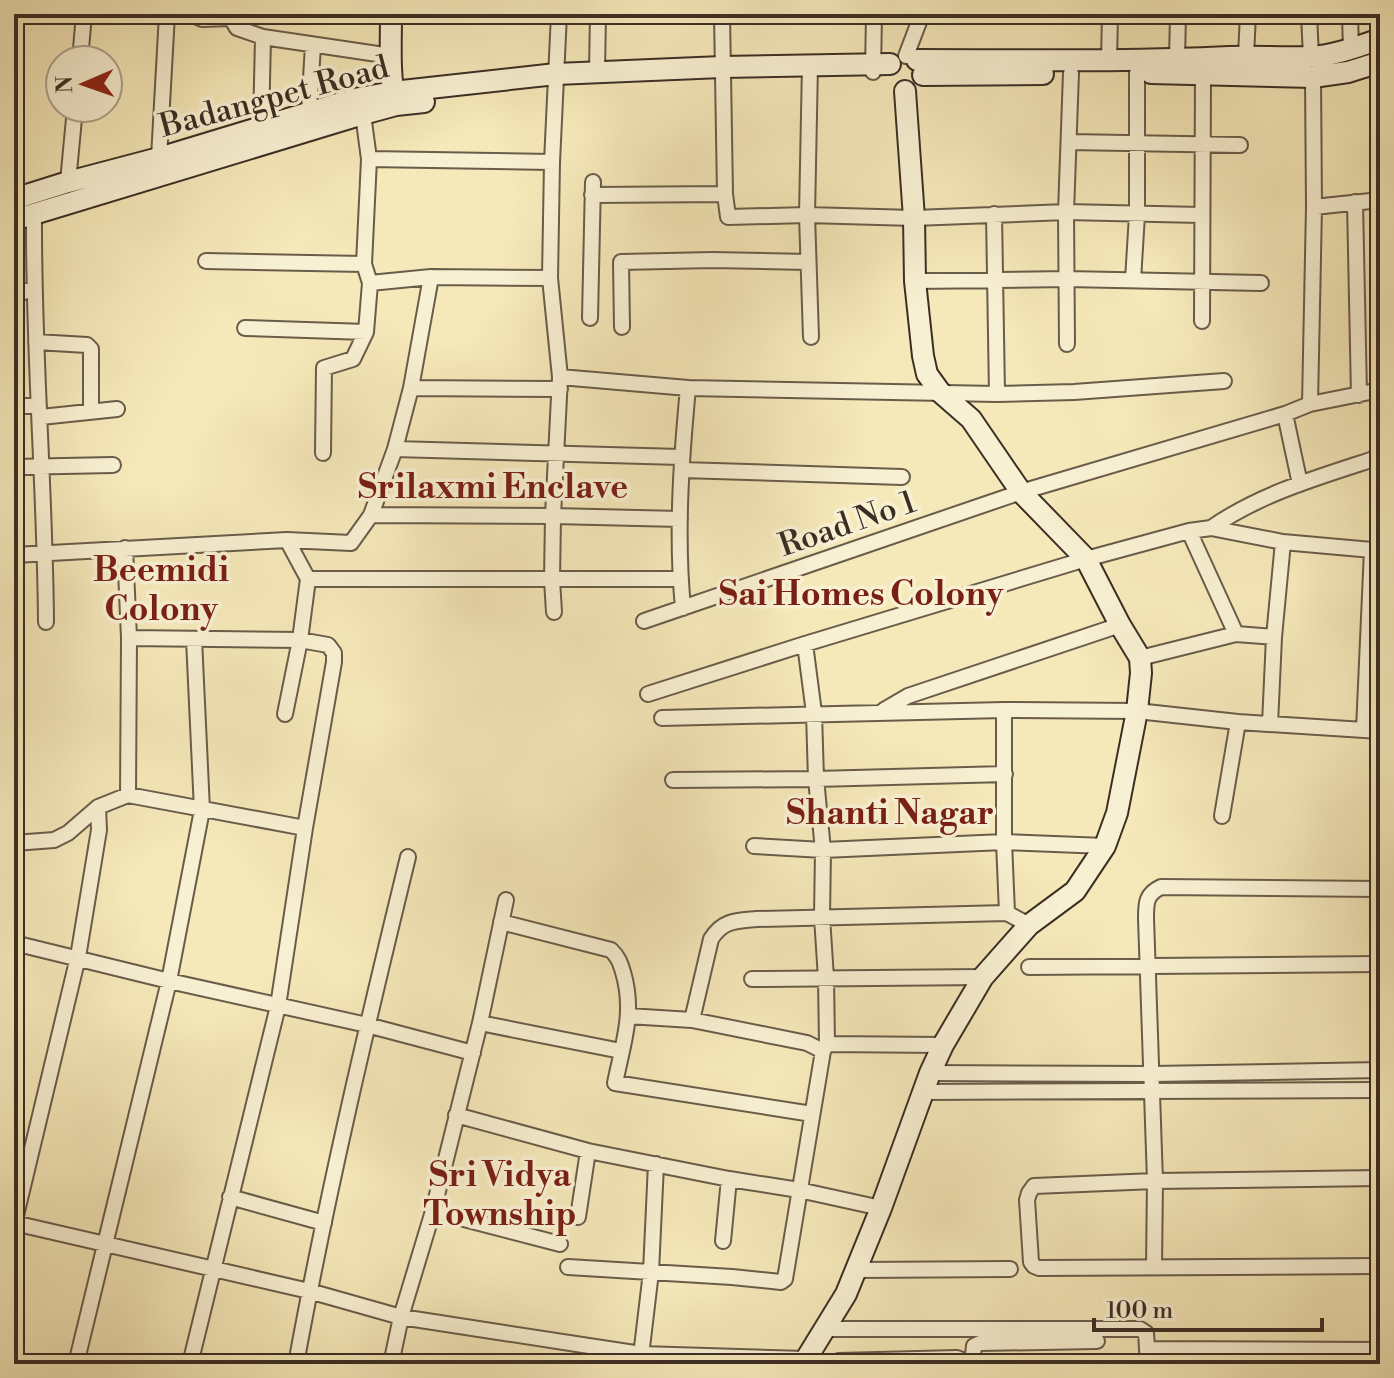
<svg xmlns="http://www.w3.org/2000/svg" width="1394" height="1378" font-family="'Libre Bodoni',serif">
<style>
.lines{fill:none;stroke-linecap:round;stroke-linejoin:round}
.street-casing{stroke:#6a5c4a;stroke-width:18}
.secondary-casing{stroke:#3c2e25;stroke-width:24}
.street{stroke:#f8f0d2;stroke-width:14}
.secondary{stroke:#f8f0d2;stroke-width:20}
.labels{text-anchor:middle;stroke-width:7;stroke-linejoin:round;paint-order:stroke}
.street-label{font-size:32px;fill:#3c2e25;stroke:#f8f0d2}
.neighbourhood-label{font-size:34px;font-weight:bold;fill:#7a1f14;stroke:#f8f0d2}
</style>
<rect width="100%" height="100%" fill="#f5e8b9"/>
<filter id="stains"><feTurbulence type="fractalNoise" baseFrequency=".0025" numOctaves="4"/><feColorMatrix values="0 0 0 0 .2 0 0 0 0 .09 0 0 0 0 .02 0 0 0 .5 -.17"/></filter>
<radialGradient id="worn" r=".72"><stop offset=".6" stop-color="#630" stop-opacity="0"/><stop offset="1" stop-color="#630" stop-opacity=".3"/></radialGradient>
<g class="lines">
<defs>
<path id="street" d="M191,14L202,19L231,18L237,28L263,37L391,56
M722,14L725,194L728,217L807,215L914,218L1066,212L1201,215
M1309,14L1311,57
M1350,14L1351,50
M906,56L922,14
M1246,56L1248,14
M1177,59L1178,14
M80,60L84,14
M1109,61L1110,14
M810,65L807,215L811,337
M597,71L598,14
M873,72L874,14
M309,112L313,45
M261,127L263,37
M1069,142L1240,145
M159,158L167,14
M369,159L552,162
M68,182L75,108
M592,195L725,194
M1355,202L1359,395
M1314,207L1380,200
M34,214C33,350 45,486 46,622
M994,214L997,394
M206,261L364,264L369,159L363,114
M364,264L370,283L431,277L550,278
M1133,280L1137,215V73
M915,281L1067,279L1261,283
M14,295L33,289
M590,318L593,182
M1202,321L1203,73
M622,327L621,262L713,260L808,262
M245,328L366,332L370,283
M36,342L87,345L91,349V412
M1067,344L1066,212L1071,73
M560,377L688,388C681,462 676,535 683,608
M411,388L560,389
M688,388L997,394L1074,392L1224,381
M1310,404L1314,207L1313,77
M14,406H39
M1285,414L1300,484
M41,417L117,409
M395,449L681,457
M323,453L324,368L353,359L366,332
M14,467L113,465
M682,470L902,477
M371,515L395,449L411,388L431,277
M1211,528C1261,493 1322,476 1380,457
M1189,531L1236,634
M125,548L129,638L128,795
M14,555L287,540L351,543L371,515L553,516L680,519
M308,579H680
M554,612L552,580L553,516L560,377L550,278L552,162L559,14
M644,621L1021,492L1285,414L1310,404L1380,390
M129,638L300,640L328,645L334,653V662L305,828L278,1006L190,1364
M1140,658L1236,634L1274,637
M648,694L805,644L1086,559L1189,531L1211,528L1283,542L1372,550
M884,710L908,696L1120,625
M1004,710V842L1007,913
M285,714L300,640L308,579L287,540
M662,718L1004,710L1137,711L1238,722L1380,731
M1270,724L1274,637L1283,542
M1364,730L1372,550H1380
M673,780L816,779L1005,774
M1222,816L1238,722
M14,843L54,840L68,833L98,807L128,795L305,828
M754,846L823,850L1004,842L1105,846
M501,922L611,950C618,957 620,962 623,972C635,1012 623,1043 615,1083L812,1114
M14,943L169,981L367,1025L473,1053
M1029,967L1380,964
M752,979L983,977
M628,1016L692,1020L807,1043L823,1051
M692,1020L711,939C723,920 736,921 757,919L1007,913L1029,925
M480,1023L621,1051
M827,1044L943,1045
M930,1073L1152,1074L1380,1070
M923,1092L1380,1090
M456,1115L588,1151L729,1179L799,1190L881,1208
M1380,1178L1155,1181L1034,1186L1029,1193L1027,1200L1031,1262L1034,1266L1039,1268L1380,1266
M230,1197L324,1223
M433,1211L560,1244
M578,1217L588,1151
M14,1223L309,1291L401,1317L641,1354L805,1359
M14,1224L78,957L99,830L98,807
M723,1241L729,1179
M568,1267L732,1277L781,1282L785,1279L823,1051L827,1044L826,978L822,917L823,850L816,779L814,713L805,644
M1154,1267L1155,1181L1146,918C1146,903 1146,894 1161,887L1380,889
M856,1270L1010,1269
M825,1329H1140L1146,1333L1148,1364
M1148,1349L1380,1350
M76,1364L169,981L202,810L194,639
M296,1364C327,1194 367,1025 408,857
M391,1364L401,1317L433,1211L480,1023L506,900
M640,1364L651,1272L656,1164
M837,1364L839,1361L957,1358L971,1364
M972,1364L974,1346L980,1343L1097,1341"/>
<path id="secondary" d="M391,14C391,43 389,74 395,102
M917,60C1021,60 1125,62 1229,57C1256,56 1282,58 1309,57C1333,56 1357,47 1380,39
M1151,73L1313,77L1348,72L1380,62
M923,75L1043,74
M14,199L68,182L159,158L354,99L393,92L556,74L722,67L890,64
M14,220L363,114L396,105L424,102
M803,1364L846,1294L881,1208L930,1073L943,1045L983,977L1029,925L1075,891L1105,846L1117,813L1137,711L1141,673L1140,658L1120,625L1086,559L1021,492L971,419L940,392L927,374L923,356L915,281L914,218L905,91"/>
</defs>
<use href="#street" class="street-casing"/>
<use href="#secondary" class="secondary-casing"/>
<use href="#street" class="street"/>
<use href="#secondary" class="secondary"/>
</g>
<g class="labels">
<g class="street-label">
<text transform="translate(274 96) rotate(-15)" y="11">Badangpet Road</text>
<text transform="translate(847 523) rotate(-19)" y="11">Road No 1</text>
</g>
<g class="neighbourhood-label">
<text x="493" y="498">Srilaxmi Enclave</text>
<text x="161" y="581">Beemidi<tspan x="161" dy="39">Colony</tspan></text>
<text x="861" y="605">Sai Homes Colony</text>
<text x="890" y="824">Shanti Nagar</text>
<text x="500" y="1186">Sri Vidya<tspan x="500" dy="39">Township</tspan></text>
</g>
</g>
<rect width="1394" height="1378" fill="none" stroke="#f5e8b9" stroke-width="48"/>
<rect x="16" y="16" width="1362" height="1346" fill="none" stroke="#3c2e25" stroke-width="4"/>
<rect x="24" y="24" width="1346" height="1330" fill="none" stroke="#3c2e25" stroke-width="2"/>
<g transform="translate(84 84) rotate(268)"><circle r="38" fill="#f8f0d2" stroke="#ada28d" stroke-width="2"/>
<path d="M0-6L14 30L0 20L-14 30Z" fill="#8f2418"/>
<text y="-12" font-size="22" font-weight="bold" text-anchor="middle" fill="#3c2e25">N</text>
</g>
<path d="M1094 1318v12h228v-12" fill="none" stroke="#3c2e25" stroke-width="4"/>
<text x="1106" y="1318" font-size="24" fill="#3c2e25" stroke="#f8f0d2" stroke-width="6" paint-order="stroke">100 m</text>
<rect width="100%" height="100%" filter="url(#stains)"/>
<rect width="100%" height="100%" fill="url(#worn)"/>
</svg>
